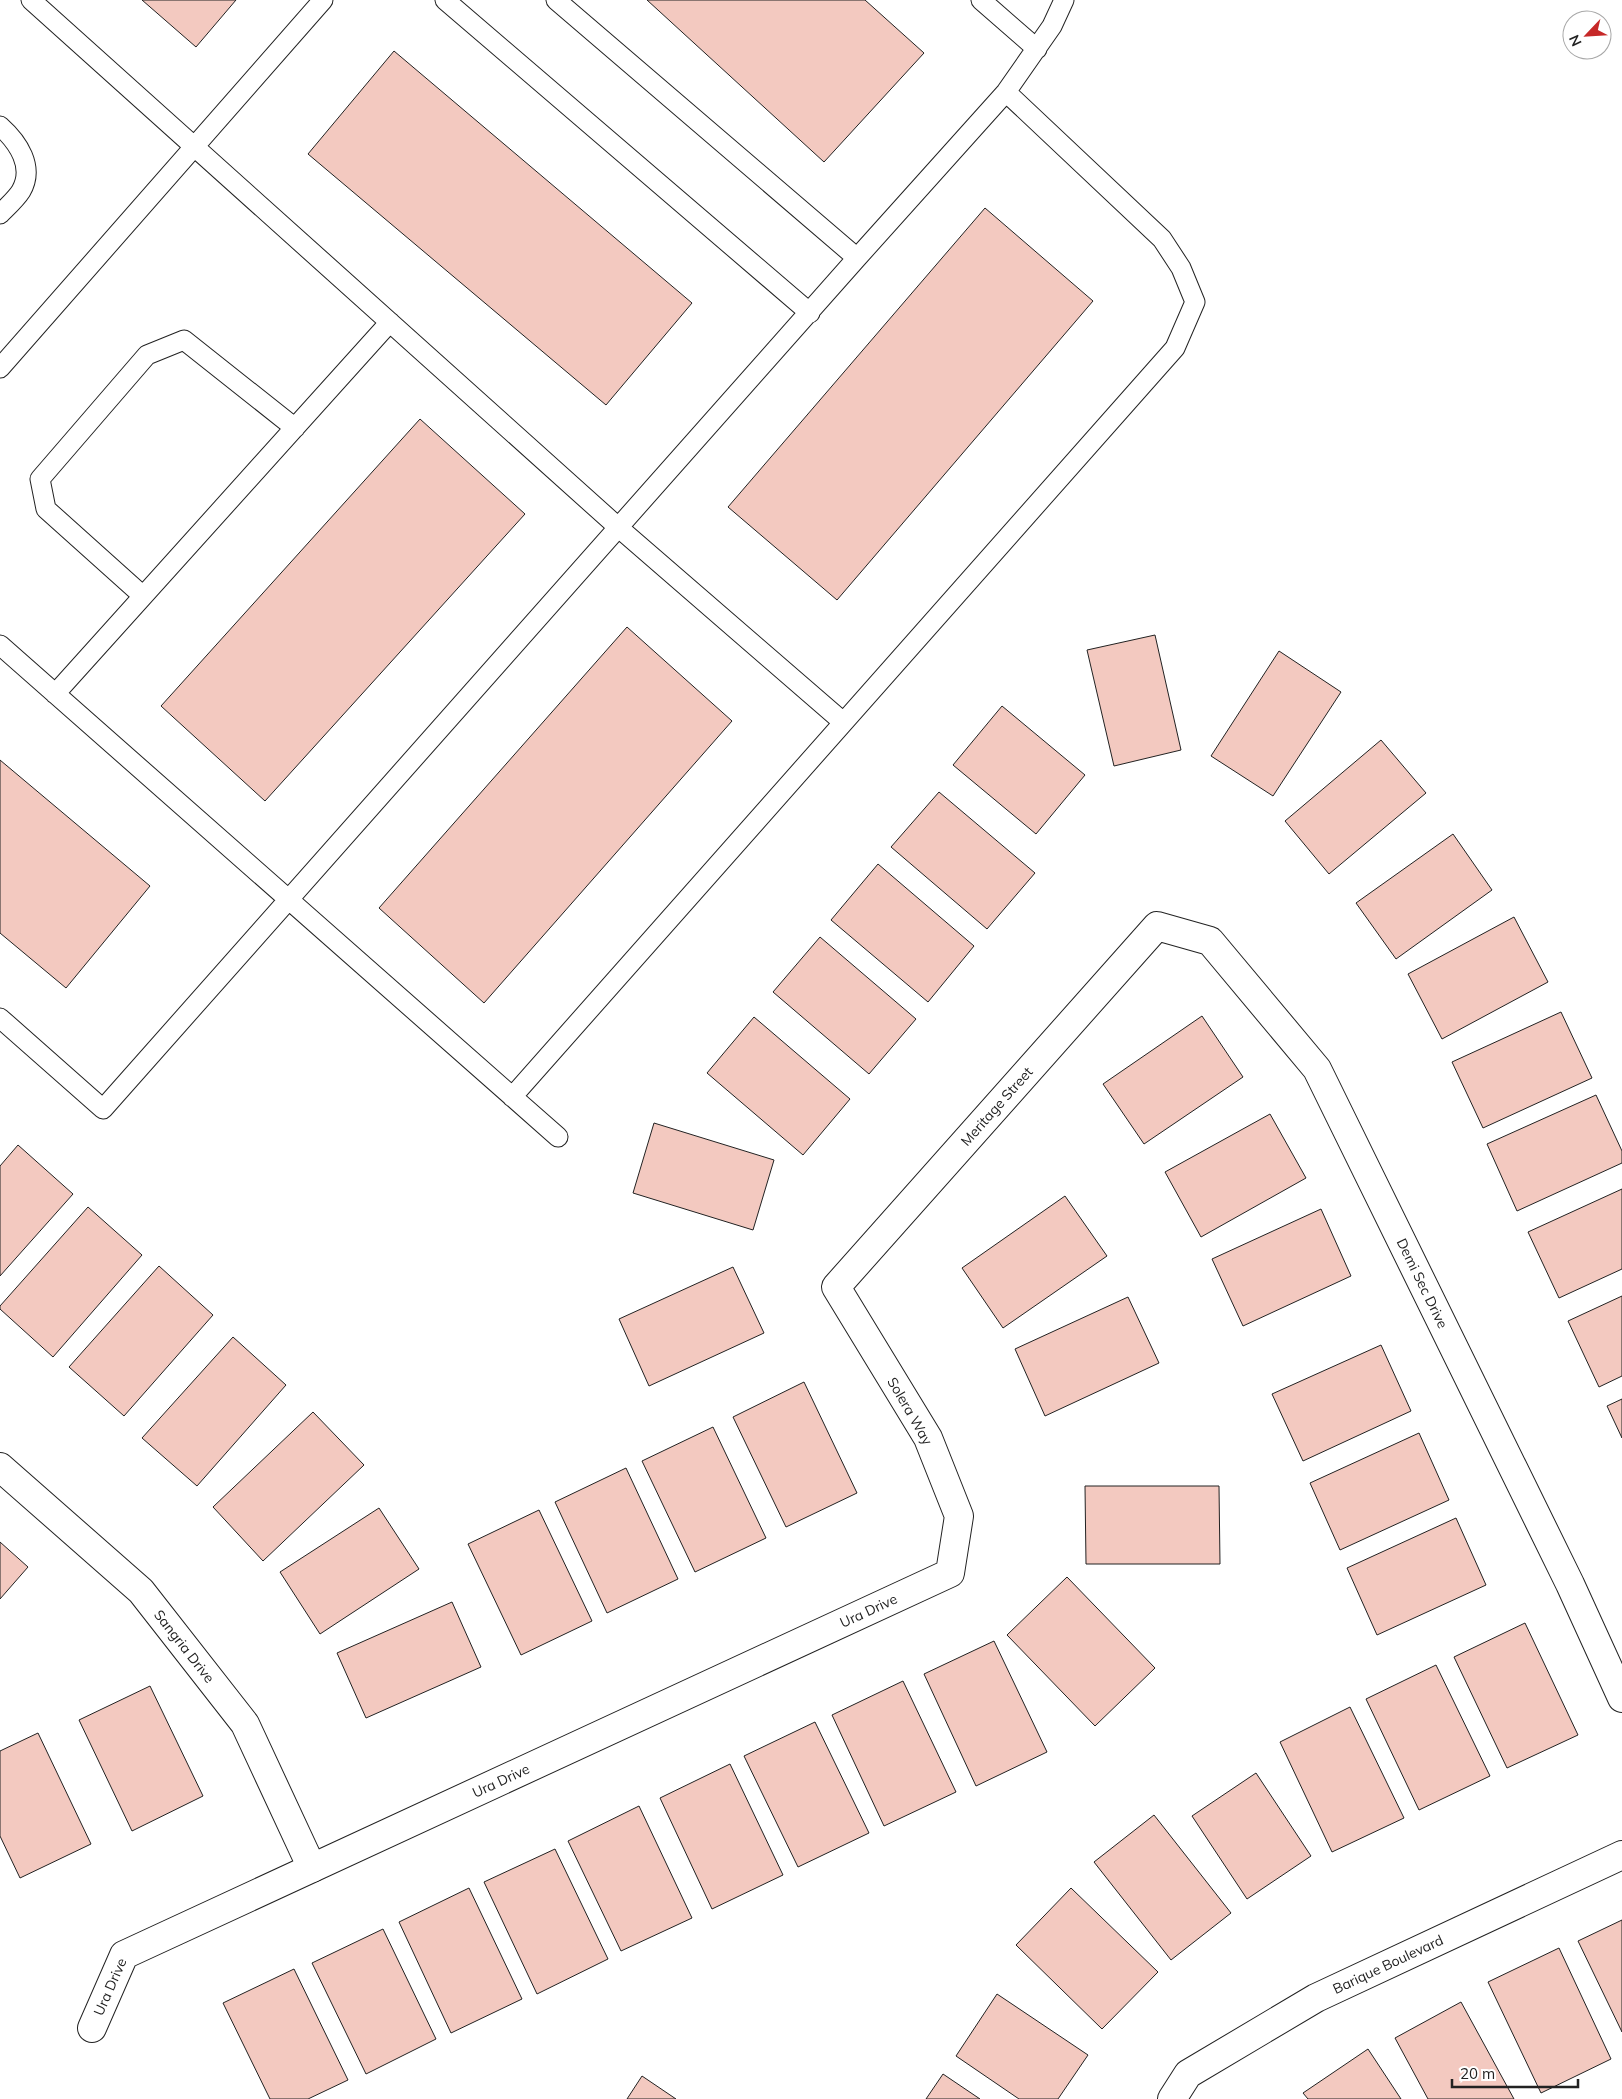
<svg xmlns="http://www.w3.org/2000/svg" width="1622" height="2099" font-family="Mulish,sans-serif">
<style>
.building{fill:#f3c9c0;stroke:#222}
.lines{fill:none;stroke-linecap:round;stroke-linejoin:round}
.service-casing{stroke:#222;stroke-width:21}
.minor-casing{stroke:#222;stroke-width:30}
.service{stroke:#fff;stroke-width:19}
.minor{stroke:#fff;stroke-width:28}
.labels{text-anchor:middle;stroke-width:4;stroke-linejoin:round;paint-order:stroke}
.street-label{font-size:14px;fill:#222;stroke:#fff}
</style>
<rect width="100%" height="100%" fill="#fff"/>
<path class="building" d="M142,0H236L196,47Z
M647,0H865L924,53L824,162Z
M394,51L692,303L606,405L308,154Z
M985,208L1093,301L837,600L728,507Z
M420,419L525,514L265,801L161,706Z
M627,627L732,721L484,1003L379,908Z
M1155,635L1181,750L1114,766L1087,650Z
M1279,651L1341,692L1273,796L1211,756Z
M1002,706L1085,775L1036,834L953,765Z
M1381,740L1426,793L1329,874L1285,821Z
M0,760L150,886L66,988L0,933Z
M939,792L1035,873L987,929L891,847Z
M1453,834L1492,890L1396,959L1356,903Z
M878,864L974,946L928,1002L831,920Z
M1514,917L1548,982L1442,1039L1408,974Z
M820,937L916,1019L869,1074L773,992Z
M1561,1012L1592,1078L1483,1128L1452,1062Z
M1202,1016L1243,1077L1144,1144L1103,1084Z
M754,1017L850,1099L803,1155L707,1073Z
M1596,1095L1622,1151V1163L1517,1211L1487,1144Z
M1270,1114L1306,1178L1201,1237L1165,1172Z
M654,1123L774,1160L753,1230L633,1193Z
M18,1145L73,1194L0,1276V1166Z
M1622,1189V1269L1559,1298L1528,1232Z
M1065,1196L1107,1256L1003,1328L962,1268Z
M88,1207L142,1255L53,1357L0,1309V1306Z
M1321,1209L1351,1276L1243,1326L1212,1259Z
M159,1266L213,1315L124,1416L69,1367Z
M733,1267L764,1333L649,1386L619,1319Z
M1622,1296V1376L1599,1387L1568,1321Z
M1128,1297L1159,1363L1045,1416L1015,1349Z
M233,1337L286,1385L197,1486L142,1438Z
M1381,1345L1411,1411L1303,1461L1272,1394Z
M804,1382L857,1493L786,1527L733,1417Z
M1622,1399V1438L1607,1406Z
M313,1412L364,1465L263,1561L213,1507Z
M713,1427L766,1538L695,1572L642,1461Z
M1419,1433L1449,1500L1340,1550L1310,1483Z
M626,1468L678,1579L607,1613L555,1502Z
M1085,1486H1219L1220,1564H1086Z
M379,1508L419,1569L320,1634L280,1572Z
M539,1510L592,1621L521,1655L468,1544Z
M1456,1518L1486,1585L1377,1635L1347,1568Z
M0,1542L28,1567L0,1599Z
M1067,1577L1155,1668L1095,1726L1007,1635Z
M452,1602L481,1667L366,1718L337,1653Z
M1525,1623L1578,1735L1507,1768L1454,1657Z
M994,1641L1047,1752L976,1786L924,1674Z
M1436,1665L1490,1776L1419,1810L1366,1699Z
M903,1681L956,1792L884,1826L832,1715Z
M150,1686L203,1796L132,1831L79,1720Z
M1350,1707L1404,1818L1332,1852L1280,1742Z
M815,1722L869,1833L798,1867L744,1756Z
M38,1733L91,1844L20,1878L0,1836V1751Z
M730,1764L783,1875L712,1909L660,1798Z
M1256,1773L1311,1856L1247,1899L1192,1816Z
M639,1806L692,1918L621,1951L568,1841Z
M1154,1815L1231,1913L1171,1960L1094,1862Z
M555,1849L608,1959L537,1994L484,1882Z
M469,1888L522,1999L451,2033L399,1922Z
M1071,1888L1158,1972L1102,2029L1016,1945Z
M1622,1920V2032L1578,1941Z
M383,1929L436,2039L366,2074L312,1963Z
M1559,1948L1611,2059L1541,2093L1488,1982Z
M294,1969L348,2080L308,2099H270L223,2003Z
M997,1994L1088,2055L1058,2099H1019L956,2056Z
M1461,2002L1514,2099H1428L1395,2038Z
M1368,2049L1401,2099H1308L1303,2093Z
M943,2074L980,2099H926Z
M642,2076L676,2099H627Z"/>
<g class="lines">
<defs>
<path id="service" d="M31,0L619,528L843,722
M445,0L810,313
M556,0L857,258
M981,0L1037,49
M0,126C18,142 35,167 21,191C16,199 7,207 0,214
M0,368L323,0
M143,596L46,509L40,479L147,355L184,340L295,428
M0,645L558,1137
M55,694L390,322
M0,1018L103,1109L857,258L1006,92L1052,26L1064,0
M512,1097L1175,348L1195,302L1181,268L1162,239L1006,92"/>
<g id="minor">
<path id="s1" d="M0,1467L141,1591L245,1724L312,1868"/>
<path id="s2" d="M92,2028L124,1955L950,1573L959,1516L928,1438L836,1287L1157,926L1210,941L1317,1069L1570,1584L1622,1698"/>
<path id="s3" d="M1172,2099L1188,2074L1316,1998L1622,1855"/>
</g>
</defs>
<use href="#service" class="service-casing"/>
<use href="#minor" class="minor-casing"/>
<use href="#service" class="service"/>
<use href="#minor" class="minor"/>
</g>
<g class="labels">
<g class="street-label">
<text dy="5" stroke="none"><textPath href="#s2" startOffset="1550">Meritage Street</textPath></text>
<text dy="5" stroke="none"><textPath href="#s2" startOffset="2252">Demi Sec Drive</textPath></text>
<text transform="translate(910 1411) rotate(60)" y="5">Solera Way</text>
<text dy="5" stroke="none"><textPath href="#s2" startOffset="900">Ura Drive</textPath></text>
<text dy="5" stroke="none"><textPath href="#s1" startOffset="258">Sangria Drive</textPath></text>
<text dy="5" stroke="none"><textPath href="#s2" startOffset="495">Ura Drive</textPath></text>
<text dy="5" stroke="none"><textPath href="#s3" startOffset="258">Barique Boulevard</textPath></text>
<text dy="5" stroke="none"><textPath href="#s2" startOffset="45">Ura Drive</textPath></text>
</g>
</g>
<g transform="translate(1587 35) rotate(245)"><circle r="24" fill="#ffffff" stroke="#a7a7a7"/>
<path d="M0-4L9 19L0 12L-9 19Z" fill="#c62828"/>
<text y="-8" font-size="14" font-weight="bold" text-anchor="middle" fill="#222222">N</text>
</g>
<path d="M1452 2079v8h126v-8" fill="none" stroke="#222222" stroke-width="2.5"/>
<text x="1460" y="2079" font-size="15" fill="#222222" stroke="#ffffff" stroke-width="4" paint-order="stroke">20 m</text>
</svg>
